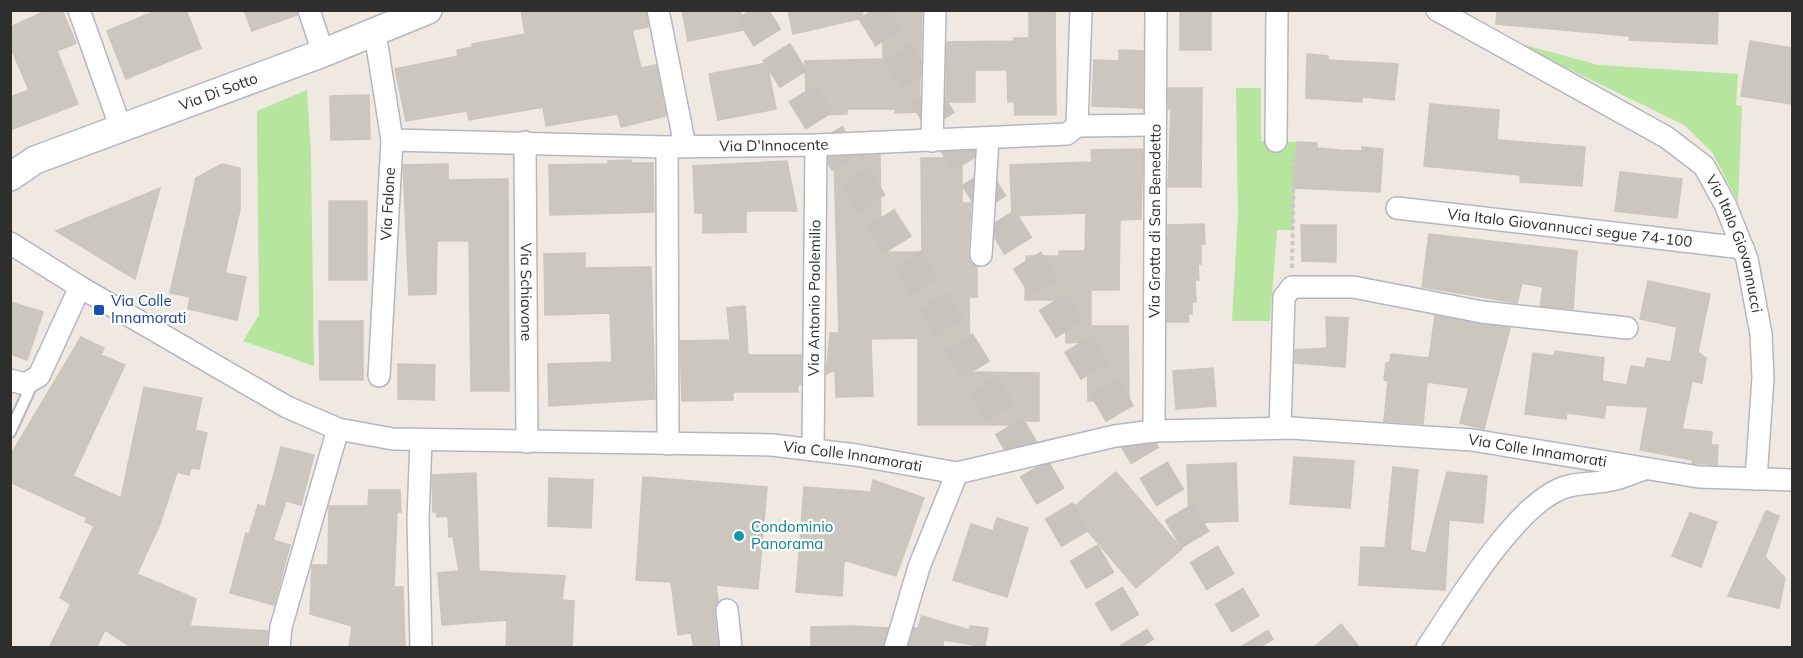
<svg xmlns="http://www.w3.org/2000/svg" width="1803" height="658" font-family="Mulish,sans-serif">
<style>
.green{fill:#b6e59e}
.building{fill:#cbc7bf;stroke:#cbc5ba;stroke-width:1.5}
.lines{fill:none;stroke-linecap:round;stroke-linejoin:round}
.trunk-tunnel{stroke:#c8c4bd;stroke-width:33;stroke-dasharray:33 16;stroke-linecap:butt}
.service-casing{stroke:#b4b7c1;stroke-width:14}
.minor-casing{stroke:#b4b7c1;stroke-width:24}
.tertiary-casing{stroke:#b4b7c1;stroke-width:30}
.path{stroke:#c9c9c9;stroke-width:4;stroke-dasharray:4.5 3;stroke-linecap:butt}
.service{stroke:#fff;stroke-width:10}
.minor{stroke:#fff;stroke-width:21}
.tertiary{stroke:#fff;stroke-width:27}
.transit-dot{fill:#1a4fb4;stroke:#fff;stroke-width:2}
.culture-dot{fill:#0f9aa8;stroke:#fff;stroke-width:2}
.labels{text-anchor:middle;stroke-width:4.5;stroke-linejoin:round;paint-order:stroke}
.street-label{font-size:15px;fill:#2e2e2e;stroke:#fff}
.transit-label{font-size:15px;fill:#164399;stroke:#fff;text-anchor:start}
.culture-label{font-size:15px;fill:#0d838f;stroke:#fff;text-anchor:start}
</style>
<rect width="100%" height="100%" fill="#efe9e1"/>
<path class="green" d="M1514,42L1598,65L1738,74L1736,105L1742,106L1738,202L1712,152L1684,125Z
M1236,88H1261V141L1297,142L1293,230H1277L1270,321H1232L1238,214Z
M307,90L311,155L314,366L243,341L259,315L257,111Z"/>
<path class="building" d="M48,10H62L76,43L57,51L78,104L10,130V97L29,90L10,46V27Z
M158,10H186L201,48L126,79L107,31Z
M244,10H297V15L252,31Z
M521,10H646L648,27L632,30L641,68L656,65L666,116L621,127L618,114L546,126L543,107L469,120L467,111L406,121L395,69L458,56L457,50L473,47L472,44L525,34Z
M682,10H740L744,30L688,41Z
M788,10H862L863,18L793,34Z
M883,10H922L919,112L895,113L896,109H847V114L813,115L812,94H806L805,61L883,59Z
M1029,10H1055L1056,115H1015L1014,101L1008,102L1007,70H975V102H946L947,42L1014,41V38H1029Z
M1180,10H1211V50H1180Z
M1497,10H1718L1717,44L1629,40L1630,36L1496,24Z
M1750,41L1792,48V104L1741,96Z
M1119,50L1143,51V108L1092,106L1094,60L1119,61Z
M1307,54L1328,56V60L1398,64L1394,100L1362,97V102L1306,98Z
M767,63L776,109L718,120L709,74Z
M1168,88H1202L1201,187H1168L1171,109H1168Z
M369,95L370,139L331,140L330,96Z
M1430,104L1499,110L1497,140L1585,147L1582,186L1520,182V175L1424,166Z
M1297,142L1317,143V148L1340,150L1362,151V147L1383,149L1380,192L1295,188Z
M1143,149L1141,219L1120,220L1119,290H1091V326H1128L1129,400L1088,401L1087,342L1066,343L1065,300H1025L1026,256H1059V251H1085L1086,213L1012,216L1010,165L1092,162L1091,150Z
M880,155L881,252H922L921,158H962V203H971L968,255L970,261L977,267V297H969L970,372L1039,373V421H1016V425H918V338L871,339L873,396L836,397L835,370L826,374L830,333H839L834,157Z
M631,160V163H653L654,212L550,215L549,165L608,164V161Z
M787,161L797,211H746V232L703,233V213H695L693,166Z
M222,164L240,168V210L225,273L246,277L237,320L188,309L190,297L170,293L196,178Z
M448,164V180L508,179L509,391H471L469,241H437L436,294L409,295L403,165Z
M1620,172L1682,179L1677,218L1615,211Z
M160,188L135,279L56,231Z
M329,201H367V280H329Z
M1204,224L1205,244H1201V264H1198L1199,280H1195L1196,302H1192V314H1188L1189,322H1167L1168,225Z
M1301,225H1336V262L1302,261Z
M1429,234L1577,251L1573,309L1540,306L1543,287L1522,283L1517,303L1422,287Z
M585,253V268L651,267L655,399L549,406L548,364L612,362L610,313L545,315L544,254Z
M1648,281L1710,294L1698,352L1706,358L1702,383L1692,381L1682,429L1712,432L1711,445H1718L1717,465L1692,463L1693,460L1640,450L1648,407L1606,405L1604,418L1567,413L1566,419L1525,414L1533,353L1554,356L1555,351L1604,358L1602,381L1627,385L1631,366L1645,368L1647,358L1671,362L1677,327L1640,319Z
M10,302L43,312L27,360L10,354Z
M745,306L748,355H801V384L798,385V392H733V400L682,401L680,341L730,340L727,308Z
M1435,316L1510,328L1484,429L1460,423L1469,388L1427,382L1423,424L1384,421L1388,381L1384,380L1386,363L1390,362L1391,354L1429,358Z
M1326,317L1348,318L1345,367L1295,363V350L1327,348Z
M319,321H363V380H320Z
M81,337L104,348L101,355L125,365L73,476L121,498L144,387L202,398L195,430L207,433L199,469L191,468L189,475L177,472L160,524L137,574L196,599L190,626L268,631L266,647L132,648L105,630L96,648H49L71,604L60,598L94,526L85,522L87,518L10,482V456Z
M398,364L435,365L434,400L398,399Z
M1213,368L1216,406L1176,409L1173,371Z
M281,447L314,455L301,505L286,501L273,540L290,545L274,605L230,593L246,533L249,534L258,505L265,507Z
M1294,457L1354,461L1350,508L1290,504Z
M1236,463L1238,521L1189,523L1187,465Z
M1393,467L1418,470L1410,550L1426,553L1447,472L1487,476L1483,523L1449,520L1445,590L1359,585L1361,547L1385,548Z
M1116,472L1182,549L1136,588L1070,510Z
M476,473L479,571L565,576L562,600L574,601L572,648H506L507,620L442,625L438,573L459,571L453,536L449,537L448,516L437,517V512H433L432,475Z
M643,477L767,487L758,589L716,585L718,601L714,611L718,648H694L691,633L678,635L671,582L636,580Z
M549,478L593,480L591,528L548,526Z
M873,480L924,498L896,576L844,560L842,596L796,592L804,487L871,492Z
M369,490H400L401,512H397L394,587H403L405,648H349L352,626L310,614L312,565H328L329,506H368Z
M1766,511L1779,516L1765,557L1785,578L1779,608L1728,596Z
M1690,513L1717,522L1701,567L1672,556Z
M997,518L1028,528L1007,597L953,580L971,524L993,531Z
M922,616L969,630L970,626L988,628L985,647L944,640L942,648H908L914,628H918Z
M1341,624L1360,648H1313Z
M811,627L851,626L888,628L883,648H811Z"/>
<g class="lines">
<path class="trunk-tunnel" d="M750,10L967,355L1140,648
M872,10L1064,320L1260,648"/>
<defs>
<path id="service" d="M10,432L33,382"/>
<g id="minor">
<path d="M79,10L120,126"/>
<path d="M309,10L323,53"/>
<path d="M658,10L685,146"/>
<path id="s1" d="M1437,10L1666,137L1704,166L1725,204L1747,259L1761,334L1763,378L1756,479"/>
<path d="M375,33L392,140L379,376"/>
<path d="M1077,126L1081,10"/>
<path id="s2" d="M392,140L667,147L816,145L1067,134L1077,126L1155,125"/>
<path d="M932,141L935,10"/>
<path d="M1276,141L1277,10"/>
<path id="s3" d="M525,142L527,442"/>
<path d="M667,147L668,444"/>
<path id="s4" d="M1397,208L1743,248"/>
<path id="s5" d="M10,243L80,287L287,407L338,429L393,439L772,445L856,455L957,473L1115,436L1154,431L1291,428L1472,440L1699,477L1792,480"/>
<path d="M981,255L988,139"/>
<path d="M10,380L25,384L39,376L80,287"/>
<path d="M1280,428L1284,297L1292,287H1353L1482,312L1627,328"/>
<path id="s6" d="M1154,431L1156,10"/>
<path d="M421,440L418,519L421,648"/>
<path id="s7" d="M813,450L816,145"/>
<path d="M727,610L731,648"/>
<path d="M279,648L281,627L338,429"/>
<path d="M895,648L919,567L957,473"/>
<path d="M1427,648C1456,604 1512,511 1558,490C1576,481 1593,485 1611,480C1622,478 1632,473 1642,470"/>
</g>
<g id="tertiary">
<path id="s8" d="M10,177L35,160L323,53L428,10"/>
</g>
</defs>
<use href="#service" class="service-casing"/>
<use href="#minor" class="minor-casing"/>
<use href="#tertiary" class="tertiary-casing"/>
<path class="path" d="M1292,268L1294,152"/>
<use href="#service" class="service"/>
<use href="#minor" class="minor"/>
<use href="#tertiary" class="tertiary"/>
</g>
<rect class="transit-dot" x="93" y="304" width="12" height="12" rx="3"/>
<circle class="culture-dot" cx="739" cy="536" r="6"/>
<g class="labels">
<g class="street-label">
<text dy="5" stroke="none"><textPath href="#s8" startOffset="226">Via Di Sotto</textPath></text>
<text dy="5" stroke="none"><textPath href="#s2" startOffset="382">Via D'Innocente</textPath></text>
<text transform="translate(388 204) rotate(-87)" y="5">Via Falone</text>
<text dy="5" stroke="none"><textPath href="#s6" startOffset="210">Via Grotta di San Benedetto</textPath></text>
<text dy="5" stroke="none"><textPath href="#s4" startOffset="174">Via Italo Giovannucci segue 74-100</textPath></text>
<text dy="5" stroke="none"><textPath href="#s1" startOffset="394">Via Italo Giovannucci</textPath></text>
<text dy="5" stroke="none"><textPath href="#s3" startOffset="150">Via Schiavone</textPath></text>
<text dy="5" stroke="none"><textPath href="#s7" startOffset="152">Via Antonio Paolemilio</textPath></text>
<text dy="5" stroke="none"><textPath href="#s5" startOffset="1586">Via Colle Innamorati</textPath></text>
<text dy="5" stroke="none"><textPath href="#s5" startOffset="894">Via Colle Innamorati</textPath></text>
</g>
<g class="transit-label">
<text x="111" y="306">Via Colle<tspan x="111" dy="17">Innamorati</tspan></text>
</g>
<g class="culture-label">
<text x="751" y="532">Condominio<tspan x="751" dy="17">Panorama</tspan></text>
</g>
</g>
<rect width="1803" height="658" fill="none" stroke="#2e2e2e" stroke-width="24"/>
</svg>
